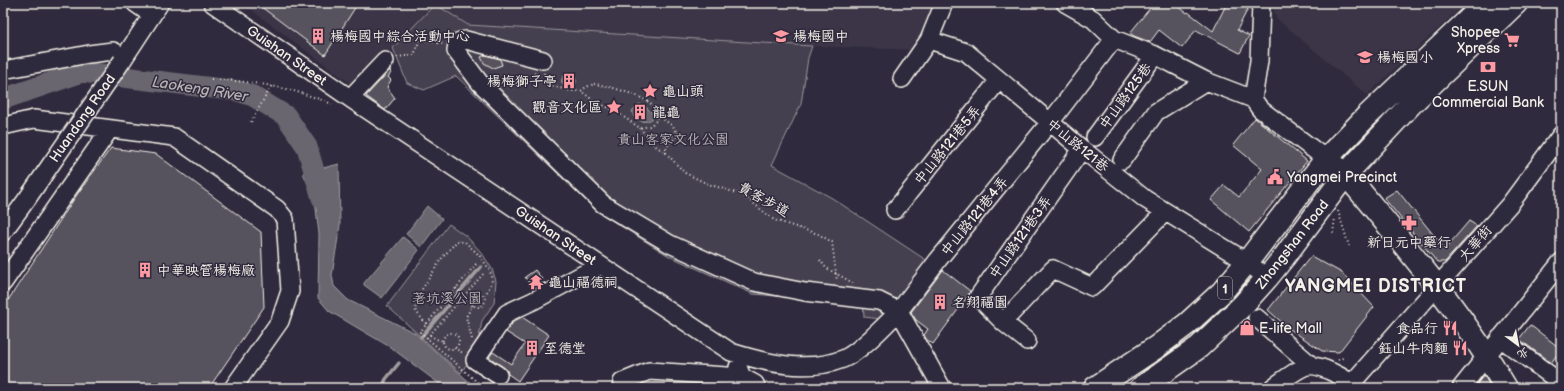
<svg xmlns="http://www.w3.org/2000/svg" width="1564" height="391" font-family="'Balsamiq Sans','LXGW WenKai TC',sans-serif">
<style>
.built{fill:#3b3647}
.green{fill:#454050;stroke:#9c989c}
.water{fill:#6a6670;stroke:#a19ea0}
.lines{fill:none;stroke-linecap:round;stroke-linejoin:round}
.stream{stroke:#a19ea0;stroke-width:3.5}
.river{stroke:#6a6670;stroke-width:21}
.building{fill:#56525f;stroke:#f4f1e8}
.minor-casing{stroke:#f4f1e8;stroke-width:20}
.major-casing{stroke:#f4f1e8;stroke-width:25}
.path{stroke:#f4f1e8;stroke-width:2;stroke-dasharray:1 3;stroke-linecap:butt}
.minor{stroke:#2f2a3d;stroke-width:17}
.major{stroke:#2f2a3d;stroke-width:22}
.minor-bridge-casing{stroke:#f4f1e8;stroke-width:20;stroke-linecap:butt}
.minor-bridge{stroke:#2f2a3d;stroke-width:17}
.labels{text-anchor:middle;stroke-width:3;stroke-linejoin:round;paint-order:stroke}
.shield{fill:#2f2a3d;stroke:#b9b5b5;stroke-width:1}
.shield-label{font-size:13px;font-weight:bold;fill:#f4f1e8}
.poi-label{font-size:14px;fill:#f4f1e8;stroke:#2f2a3d;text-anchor:start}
.street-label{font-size:14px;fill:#f4f1e8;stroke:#2f2a3d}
.park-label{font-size:14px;fill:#b7b3b3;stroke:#2f2a3d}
.water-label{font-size:15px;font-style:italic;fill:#b6b2b2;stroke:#2f2a3d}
.district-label{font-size:18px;font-weight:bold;letter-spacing:1px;fill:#f4f1e8;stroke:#2f2a3d}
</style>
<rect width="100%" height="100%" fill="#2f2a3d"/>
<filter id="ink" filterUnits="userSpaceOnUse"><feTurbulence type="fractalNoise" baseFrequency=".025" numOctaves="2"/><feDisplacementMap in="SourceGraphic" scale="8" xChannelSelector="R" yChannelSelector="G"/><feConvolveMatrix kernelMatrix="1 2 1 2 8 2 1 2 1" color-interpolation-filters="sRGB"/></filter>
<g filter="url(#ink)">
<path class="built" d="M242,3H936L917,50L812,46L468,25L435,5L355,87Z
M1272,3H1466L1367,95L1276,18Z"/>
<path class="green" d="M435,4L468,25L812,46L808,58L801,104L772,165L832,198L929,262L881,319L864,317L863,304L753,294L669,256L598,212L456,76L424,90L407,83L393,48Z
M449,224L466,236L482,253L492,269L496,281L494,303L482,321L477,348L461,373L387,306Z"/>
<path class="water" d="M639,104L646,107L653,114L652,119C645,123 640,122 634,117L632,111Z
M339,164L340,225L332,275L334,286L348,300L415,333L476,388H445L390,347L329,311L318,298L319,234L315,201L303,173Z
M427,206L442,219L421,247L406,234Z
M403,237L419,250L382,298L364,285V283Z"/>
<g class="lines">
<path class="stream" d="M421,337L481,267
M382,388L386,379L399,363"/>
<path class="river" d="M3,99L82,72L238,91L253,96L286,116L307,147L322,198"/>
</g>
<path class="building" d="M256,3H358L325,55Z
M1154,3H1174L1187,13L1188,12L1213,31L1227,3H1251L1237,30L1249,36L1240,53L1196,30L1182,48L1159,30L1150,42L1134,36L1130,33Z
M485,55L500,59L502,65L493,68L484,63L481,57Z
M390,70L391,73L388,77L391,80L387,87L395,98L385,110L366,96Z
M562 81a7 7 0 1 1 14 0a7 7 0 1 1-14 0Z
M1255,118L1307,161L1249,232L1211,200L1224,185L1239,197L1262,169L1233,145Z
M111,148L156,154L261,232L264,307L209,388H3V308L76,196Z
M1397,190L1445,249L1469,221L1477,226L1445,262H1437L1384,198Z
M1311,256L1342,273L1374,307L1339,352L1322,351L1287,327L1268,310Z
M535,270L545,283L533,289L525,277Z
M943,270L970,291L968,296L933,344L926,339L924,335L928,329L916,320L911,312Z
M522,317L549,335L518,381L508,374L507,370L503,367L489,357L493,352L511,364L525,344L506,332L514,321Z
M1530,325L1561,349L1551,363L1519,339Z
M1484,375L1491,388H1474Z"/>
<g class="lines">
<defs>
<path id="minor" d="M135,3L152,15
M212,3L354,101L731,352C766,363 807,373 843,359C860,352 885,325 899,311L942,388
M1065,3L1093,19L1114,39L1155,55L1206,81L1253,99
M1261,3L1259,61L1253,99L1260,109L1326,159
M929,40L944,3
M543,60L466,40L460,41L457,44L456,51L480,83L603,204L670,244L754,282L805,292L879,301L899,311L938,260L1050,122
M122,61L160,3
M3,70L89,54L113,51L124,57
M902,79L929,40L966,52L1082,149L1145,199L1247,262L1267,278
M350,98L385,61
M1055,116L1114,39
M3,126L34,119L174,137L277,209L285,219L290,291L280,321L233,388
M1095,137L1155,55
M1122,160L1156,112L1206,81
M895,210L999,80
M3,232L27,199
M3,283L110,129
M1257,318L1311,365
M1003,322L1053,269L1092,287L1165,212
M1500,338L1561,383
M1027,341L1003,322L978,297L1082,149
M738,367L742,377L755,384L757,388
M498,375L475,360L507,313L533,301L600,265
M622,382L649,371L742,377
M1352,383L1510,204L1561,135
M1272,388C1282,381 1293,372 1304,367C1317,361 1347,379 1357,388
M1461,388L1561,262"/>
<path id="major" d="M1335,166L1346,174C1402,243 1461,310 1506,388
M1095,388L1155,348L1187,324L1222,292L1247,262L1326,159L1367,116L1486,3
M1141,388L1199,347L1242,306L1267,278L1284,257L1346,174L1412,103L1516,3"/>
</defs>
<use href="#minor" class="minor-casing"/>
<use href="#major" class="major-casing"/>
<path class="path" d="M397,57L414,55L420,39L443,44
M534,73L544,84L571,91H580
M544,73V83
M211,79C257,82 290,87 332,104
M594,84C606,85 640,95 650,103C655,108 657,113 657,120L650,126L640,128L615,111L594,101L581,91L586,87Z
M657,115L673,126L676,131
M251,122L272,85
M640,128L654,145L666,153L685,173L708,184L743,195L774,220L818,234L832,242L837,281
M672 134a3 3 0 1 1 6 0a3 3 0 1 1-6 0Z
M666,153V147L676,137
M1338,211L1349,246
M1333,233L1335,218
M820,260L826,268L853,283
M476,264L420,332L484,388
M456,288L464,296
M471 300a7 7 0 1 1 14 0a7 7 0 1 1-14 0Z
M463,297L472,306
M426,324L415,310L419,294L442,258L457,241L465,242L479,255L490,270L492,282L484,298
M443 341a8 8 0 1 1 16 0a8 8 0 1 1-16 0Z
M430,335L436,339L444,341
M427,338L485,272
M472,339L466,317L473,304
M454,348L463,353
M1338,360L1345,357
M603,388L609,386"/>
<use href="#minor" class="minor"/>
<use href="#major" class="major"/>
<defs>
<path id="minor-bridge" d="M27,199L122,61"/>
</defs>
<use href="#minor-bridge" class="minor-bridge-casing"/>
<use href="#minor-bridge" class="minor-bridge"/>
</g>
</g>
<defs>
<symbol id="building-bare" viewBox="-9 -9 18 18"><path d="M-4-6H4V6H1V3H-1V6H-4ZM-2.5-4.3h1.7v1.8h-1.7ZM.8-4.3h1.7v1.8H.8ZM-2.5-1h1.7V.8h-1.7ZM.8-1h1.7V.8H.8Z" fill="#ff9aa2" stroke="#2f2a3d" stroke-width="2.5" paint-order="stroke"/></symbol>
<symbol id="school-bare" viewBox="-9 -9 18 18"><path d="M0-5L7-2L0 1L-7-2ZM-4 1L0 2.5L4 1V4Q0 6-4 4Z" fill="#ff9aa2" stroke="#2f2a3d" stroke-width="2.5" paint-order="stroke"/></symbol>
<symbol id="supermarket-bare" viewBox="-9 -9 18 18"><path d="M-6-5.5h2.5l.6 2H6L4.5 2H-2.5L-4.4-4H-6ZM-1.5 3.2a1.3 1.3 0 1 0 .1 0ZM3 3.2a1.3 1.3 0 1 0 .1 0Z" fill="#ff9aa2" stroke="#2f2a3d" stroke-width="2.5" paint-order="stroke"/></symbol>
<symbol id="bank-bare" viewBox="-9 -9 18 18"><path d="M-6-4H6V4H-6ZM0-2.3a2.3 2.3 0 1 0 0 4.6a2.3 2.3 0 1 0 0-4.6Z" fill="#ff9aa2" stroke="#2f2a3d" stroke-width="2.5" paint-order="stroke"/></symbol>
<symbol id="sight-bare" viewBox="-9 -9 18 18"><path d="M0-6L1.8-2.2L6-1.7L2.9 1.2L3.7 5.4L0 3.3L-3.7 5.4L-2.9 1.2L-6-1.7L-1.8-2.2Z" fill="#ff9aa2" stroke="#2f2a3d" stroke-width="2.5" paint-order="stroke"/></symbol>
<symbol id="civic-bare" viewBox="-9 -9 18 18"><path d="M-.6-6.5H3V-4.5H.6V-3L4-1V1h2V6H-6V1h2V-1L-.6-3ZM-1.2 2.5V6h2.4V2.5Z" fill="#ff9aa2" stroke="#2f2a3d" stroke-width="2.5" paint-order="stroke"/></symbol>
<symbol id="pharmacy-bare" viewBox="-9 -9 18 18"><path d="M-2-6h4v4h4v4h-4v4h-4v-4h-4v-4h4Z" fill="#ff9aa2" stroke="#2f2a3d" stroke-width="2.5" paint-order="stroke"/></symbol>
<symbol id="temple-bare" viewBox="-9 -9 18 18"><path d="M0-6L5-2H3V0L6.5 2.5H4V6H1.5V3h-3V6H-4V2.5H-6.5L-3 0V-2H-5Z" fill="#ff9aa2" stroke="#2f2a3d" stroke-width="2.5" paint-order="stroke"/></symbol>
<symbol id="shop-bare" viewBox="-9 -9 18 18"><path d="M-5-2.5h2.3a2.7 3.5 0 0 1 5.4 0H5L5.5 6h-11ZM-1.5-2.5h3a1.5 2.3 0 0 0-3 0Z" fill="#ff9aa2" stroke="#2f2a3d" stroke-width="2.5" paint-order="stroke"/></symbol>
<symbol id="restaurant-bare" viewBox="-9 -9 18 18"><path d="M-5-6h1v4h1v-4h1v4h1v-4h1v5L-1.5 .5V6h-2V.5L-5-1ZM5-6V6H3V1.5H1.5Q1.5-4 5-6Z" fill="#ff9aa2" stroke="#2f2a3d" stroke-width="2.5" paint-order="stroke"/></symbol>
</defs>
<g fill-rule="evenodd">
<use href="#building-bare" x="307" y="25" width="22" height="22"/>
<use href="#school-bare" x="770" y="25" width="22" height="22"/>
<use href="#supermarket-bare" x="1501" y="29" width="22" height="22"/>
<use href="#school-bare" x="1354" y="46" width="22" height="22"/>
<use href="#bank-bare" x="1477" y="56" width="22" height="22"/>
<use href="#building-bare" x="558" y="70" width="22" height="22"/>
<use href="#sight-bare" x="639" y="80" width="22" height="22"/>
<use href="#sight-bare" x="603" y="96" width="22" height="22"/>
<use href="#building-bare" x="629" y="101" width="22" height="22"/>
<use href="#civic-bare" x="1264" y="166" width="22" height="22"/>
<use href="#pharmacy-bare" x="1398" y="212" width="22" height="22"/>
<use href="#building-bare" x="134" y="259" width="22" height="22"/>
<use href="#temple-bare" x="525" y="271" width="22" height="22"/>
<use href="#building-bare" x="929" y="291" width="22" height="22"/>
<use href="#shop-bare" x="1236" y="317" width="22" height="22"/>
<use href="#restaurant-bare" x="1439" y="317" width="22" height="22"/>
<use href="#building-bare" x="521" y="337" width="22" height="22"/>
<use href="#restaurant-bare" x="1449" y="337" width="22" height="22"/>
</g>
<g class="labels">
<rect class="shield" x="1218" y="277" width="14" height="22" rx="3"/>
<g class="shield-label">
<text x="1225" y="293">1</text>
</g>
<g class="poi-label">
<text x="1500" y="37" text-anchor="end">Shopee<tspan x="1500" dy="16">Xpress</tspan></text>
<text x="330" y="41">楊梅國中綜合活動中心</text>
<text x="793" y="41">楊梅國中</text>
<text x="1377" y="62">楊梅國小</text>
<text x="557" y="86" text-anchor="end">楊梅獅子亭</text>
<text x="1488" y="91" text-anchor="middle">E.SUN<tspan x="1488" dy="16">Commercial Bank</tspan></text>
<text x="662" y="96">龜山頭</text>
<text x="602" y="112" text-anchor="end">觀音文化區</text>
<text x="652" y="117">龍龜</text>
<text x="1287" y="182">Yangmei Precinct</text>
<text x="1409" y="247" text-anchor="middle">新日元中藥行</text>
<text x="157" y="275">中華映管楊梅廠</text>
<text x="548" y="287">龜山福德祠</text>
<text x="952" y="307">名翔福園</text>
<text x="1259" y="333">E-life Mall</text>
<text x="1438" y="333" text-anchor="end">食品行</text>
<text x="544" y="353">至德堂</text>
<text x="1448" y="353" text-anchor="end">鈺山牛肉麵</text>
</g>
<g class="street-label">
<text transform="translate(287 55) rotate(35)" y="5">Guishan Street</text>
<text transform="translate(1125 96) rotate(-54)" y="5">中山路125巷</text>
<text transform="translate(82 118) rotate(-55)" y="5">Huandong Road</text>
<text transform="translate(947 145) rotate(-51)" y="5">中山路121巷5弄</text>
<text transform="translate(1078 145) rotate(39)" y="5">中山路121巷</text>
<text transform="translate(764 199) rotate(29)" y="5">貴客步道</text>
<text transform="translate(974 216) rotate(-51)" y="5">中山路121巷4弄</text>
<text transform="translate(556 235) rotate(34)" y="5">Guishan Street</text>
<text transform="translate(1020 237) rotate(-55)" y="5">中山路121巷3弄</text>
<text transform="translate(1475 243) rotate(-49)" y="5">大華街</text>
<text transform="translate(1292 244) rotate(-52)" y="5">Zhongshan Road</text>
</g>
<g class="park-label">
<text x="673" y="144">貴山客家文化公園</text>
<text x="447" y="303">荖坑溪公園</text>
</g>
<g class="water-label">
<text transform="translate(200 89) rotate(9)" y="5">Laokeng River</text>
</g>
<g class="district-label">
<text x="1376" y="292">YANGMEI DISTRICT</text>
</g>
</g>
<rect width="1564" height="391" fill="none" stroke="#2f2a3d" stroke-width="16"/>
<rect x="8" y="8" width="1548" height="375" fill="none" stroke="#f4f1e8" stroke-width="1.5" filter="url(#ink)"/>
<g transform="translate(1518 345) rotate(148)" stroke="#2f2a3d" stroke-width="3" paint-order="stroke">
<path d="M0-3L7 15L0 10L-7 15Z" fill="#f4f1e8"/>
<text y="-6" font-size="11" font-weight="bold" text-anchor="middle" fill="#f4f1e8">北</text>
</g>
</svg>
